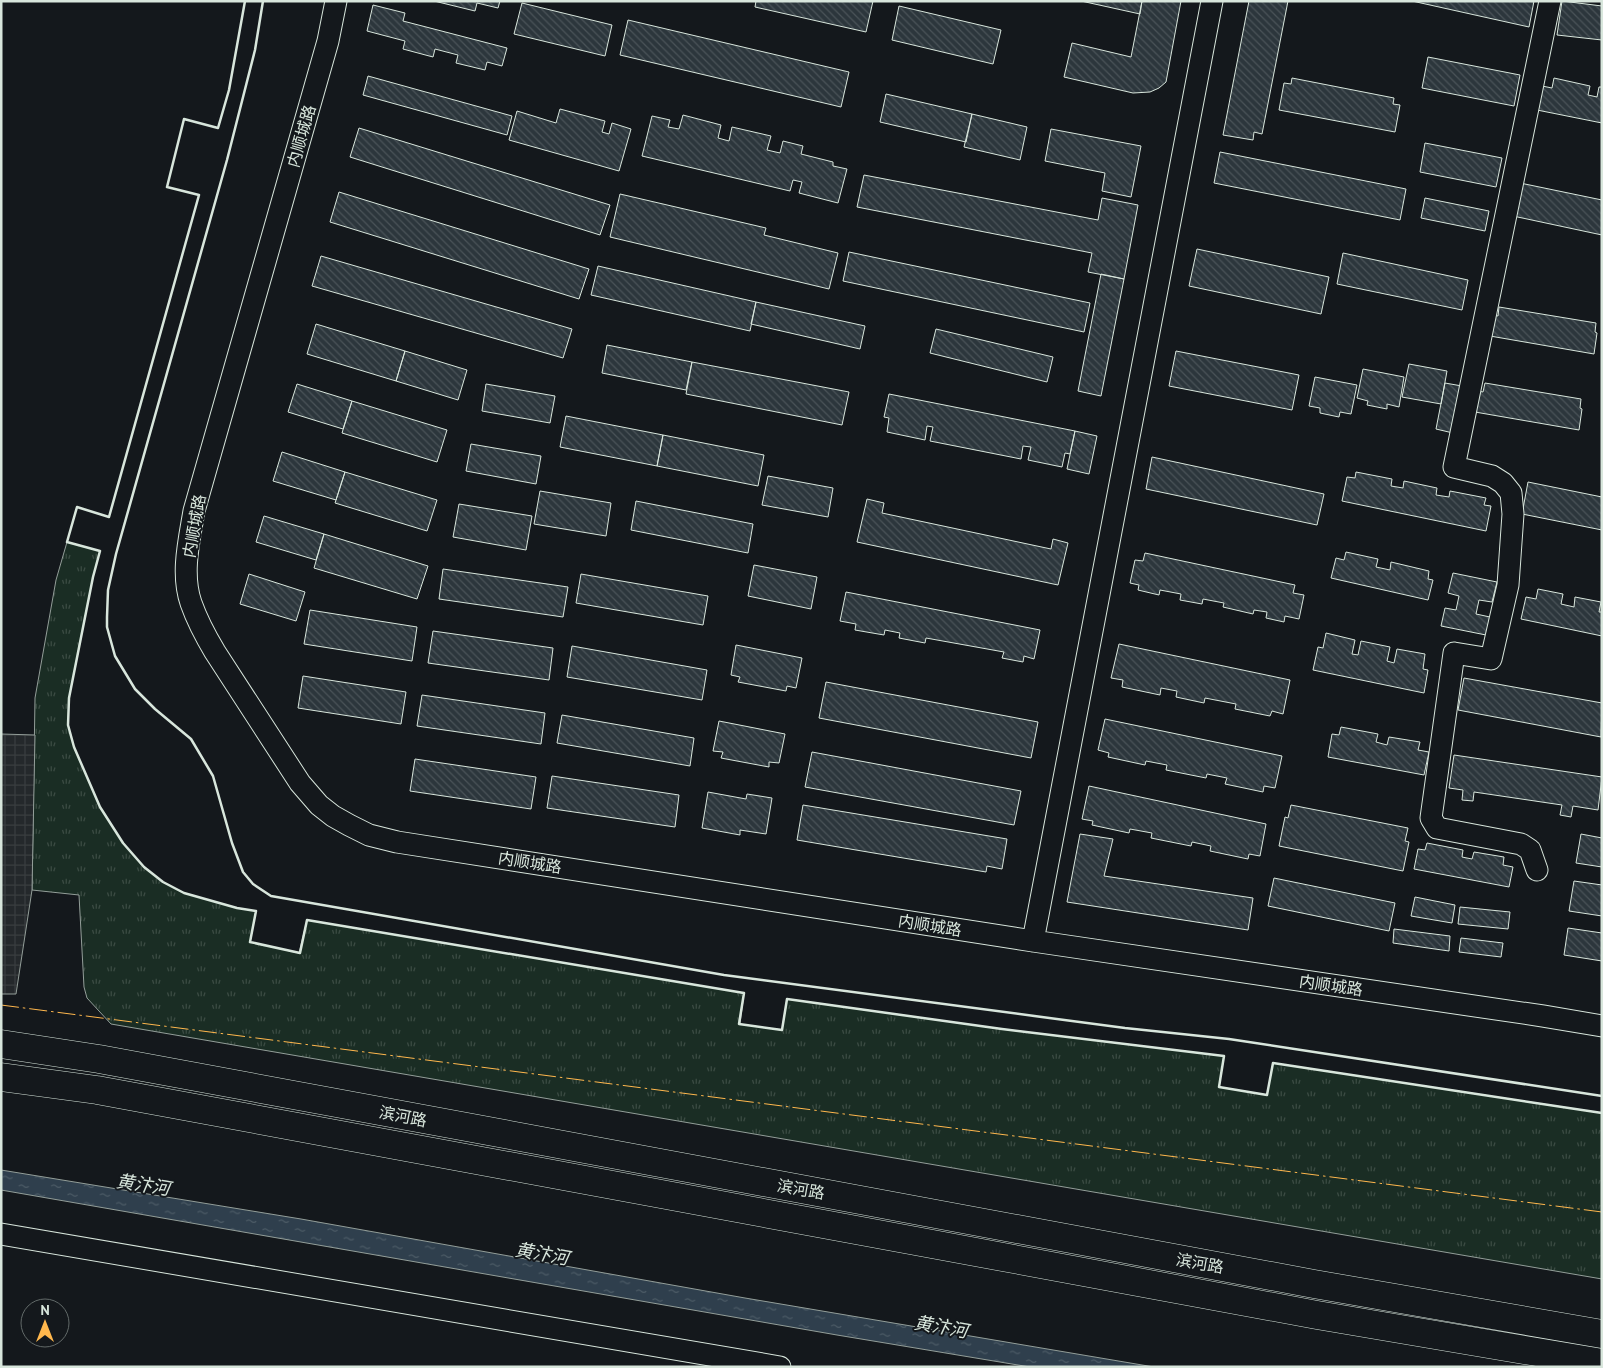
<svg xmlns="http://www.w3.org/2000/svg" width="1603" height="1368" font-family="'PT Sans','Noto Sans SC',sans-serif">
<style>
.park{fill:url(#park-tufts);stroke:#939e99}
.plaza{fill:url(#plaza-grid);stroke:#939e99}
.water{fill:url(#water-ripples);stroke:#939e99}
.building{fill:url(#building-back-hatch);stroke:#d8e6dc}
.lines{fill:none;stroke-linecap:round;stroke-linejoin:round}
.minor-casing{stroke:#d8e6dc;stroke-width:23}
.major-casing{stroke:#d8e6dc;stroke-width:29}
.minor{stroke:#14181c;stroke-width:21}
.major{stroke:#14181c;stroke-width:28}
.wall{stroke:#d8e6dc;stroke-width:2.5}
.power{stroke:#ffb74d;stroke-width:1;stroke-dasharray:18 4 2.5 4;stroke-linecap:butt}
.labels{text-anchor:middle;stroke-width:4;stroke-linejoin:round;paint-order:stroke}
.street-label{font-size:16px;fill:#d8e6dc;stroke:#14181c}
.water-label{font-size:18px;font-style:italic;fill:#d8e6dc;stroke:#14181c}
</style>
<defs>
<pattern id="park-tufts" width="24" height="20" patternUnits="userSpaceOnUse" patternTransform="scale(1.25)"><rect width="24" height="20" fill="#1a2d24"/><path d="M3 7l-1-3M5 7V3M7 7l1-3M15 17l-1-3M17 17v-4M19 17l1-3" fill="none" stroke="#3b4b43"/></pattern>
<pattern id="plaza-grid" width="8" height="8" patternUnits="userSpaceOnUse" patternTransform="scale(1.25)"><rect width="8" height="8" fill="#24282b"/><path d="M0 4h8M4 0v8" fill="none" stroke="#393d3f"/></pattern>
<pattern id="water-ripples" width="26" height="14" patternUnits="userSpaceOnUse" patternTransform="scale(1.25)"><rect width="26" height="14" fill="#2f3f4d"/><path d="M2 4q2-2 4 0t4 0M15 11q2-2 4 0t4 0" fill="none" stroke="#4c5b66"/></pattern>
<pattern id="building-back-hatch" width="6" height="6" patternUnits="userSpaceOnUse" patternTransform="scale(1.25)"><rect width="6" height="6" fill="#2c363c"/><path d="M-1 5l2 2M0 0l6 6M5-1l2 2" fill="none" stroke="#4a5358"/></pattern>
</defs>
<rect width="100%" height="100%" fill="#14181c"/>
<path class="park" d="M67,542L100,551L93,577L69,698L68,725L74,747L100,807L123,843L144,867L163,882L184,893L237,908L256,911L250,942L299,953L307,920L744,993L740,1024L782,1030L787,999L1002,1029L1224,1056L1219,1087L1267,1095L1273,1063L1602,1113V1279L111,1024L87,998L84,987L79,895L32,890L35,698L56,580Z"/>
<path class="plaza" d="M1,734L35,735L32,890L16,994H1Z"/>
<path class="water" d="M1,1170L301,1219L745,1298L1154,1367H1030L837,1335L1,1190Z"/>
<path class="building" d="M434,1H500L498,8L477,3L475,11Z
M756,1H873L866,32L755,7Z
M1081,1H1142L1140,14Z
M1142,1H1181L1166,82L1159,88L1150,92L1133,93L1064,77L1072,43L1131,57Z
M1249,1H1288L1262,134L1254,132L1253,140L1223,135Z
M1412,1H1534L1529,27Z
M1562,1L1602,6V40L1557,35Z
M522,3L612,25L605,56L514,34Z
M373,5L405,13L403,21L507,48L502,66L487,62L485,70L456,63L458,55L435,49L433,57L403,49L405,41L367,31Z
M899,6L1001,30L993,64L892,40Z
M628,20L849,72L841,107L620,55Z
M1428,57L1520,75L1514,106L1422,88Z
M368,76L512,116L507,135L363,95Z
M1292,78L1394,98L1393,104L1400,105L1395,132L1279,110L1284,83L1291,84Z
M1554,78L1590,86L1588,95L1597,97L1599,87H1602V123L1537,110L1542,86L1552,88Z
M886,94L972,114L966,142L880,122Z
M560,109L605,121L602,132L609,134L612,123L631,129L619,171L509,140L517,111L556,123Z
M972,114L1027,127L1020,160L964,147Z
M683,115L721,125L718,138L729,141L732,127L771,136L767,150L780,153L783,141L803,146L801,154L833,162V166L847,169L838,203L799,193L802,182L793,180L790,191L642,156L652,116L670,120L668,127L679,129Z
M359,128L610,205L600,235L350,157Z
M1051,129L1141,146L1131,197L1102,191L1105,173L1045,161Z
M1425,143L1502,158L1496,187L1420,172Z
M1220,152L1406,189L1400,220L1214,183Z
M864,175L1098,220L1102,198L1138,205L1124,279L1088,272L1092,253L857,207Z
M1520,183L1602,200V235L1513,216Z
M339,192L589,269L579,299L330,222Z
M620,194L766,228L764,235L838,253L829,289L610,237Z
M1425,198L1489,211L1485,231L1421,218Z
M1197,249L1329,277L1321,314L1189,286Z
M849,252L1090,303L1084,332L843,281Z
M1343,253L1468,280L1462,310L1337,284Z
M321,256L572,329L563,358L312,286Z
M598,266L756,302L750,331L591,295Z
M1101,274L1124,279L1101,396L1078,391Z
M756,302L865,326L860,349L751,324Z
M1499,307L1596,323L1595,332L1597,333L1594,354L1490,336L1493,315L1498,316Z
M316,324L405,351L396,381L307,354Z
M936,329L1053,357L1047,382L930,353Z
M607,345L692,362L686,390L602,373Z
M405,351L467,370L458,400L396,381Z
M1176,351L1299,375L1292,410L1169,386Z
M692,362L849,392L842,425L686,394Z
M1409,364L1447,371L1441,404L1402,397Z
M1363,369L1404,377L1399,407L1387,404V409L1367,405L1368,401L1357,398Z
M1315,377L1357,385L1351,414L1340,412L1339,417L1320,413V408L1309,406Z
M1445,383L1462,386L1453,433L1436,429Z
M1485,383L1581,399L1580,408L1582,409L1579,430L1475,412L1478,391L1483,392Z
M297,384L352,401L343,429L288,412Z
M486,384L555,396L550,423L482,411Z
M889,394L1075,431L1070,454L1065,453L1062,467L1028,460L1031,447L1023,446L1021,459L930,441L933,427L927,426L925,440L887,432L889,418L884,417Z
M352,401L447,430L437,462L342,433Z
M566,416L663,435L657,466L560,447Z
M1075,431L1097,436L1089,474L1067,469Z
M663,435L764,455L758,486L657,466Z
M471,444L541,456L536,484L466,471Z
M282,452L345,472L336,500L273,481Z
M1152,457L1324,494L1317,525L1146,489Z
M345,472L437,500L427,531L335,503Z
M1356,472L1392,479L1391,486L1403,488L1404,481L1437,488L1436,495L1449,497L1450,491L1486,498L1484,505L1491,506L1486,531L1342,501L1347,477L1355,478Z
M768,476L833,488L828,517L762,505Z
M1528,482L1602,497V530L1522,514Z
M540,491L611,503L606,536L534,524Z
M867,499L884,503L882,513L1051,549L1053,539L1068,543L1058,585L857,542Z
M636,501L753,524L748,553L631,530Z
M459,504L532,516L526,550L453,537Z
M264,516L324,534L316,560L256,542Z
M324,534L428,566L417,599L314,568Z
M1346,552L1378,559L1376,567L1390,570L1391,562L1429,571L1428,579L1433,580L1428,600L1331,578L1336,558L1344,560Z
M1145,553L1295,585L1293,593L1304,595L1299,619L1285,616L1284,622L1266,618L1267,612L1254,610L1253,614L1223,607L1224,603L1203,599L1202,604L1180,600L1181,594L1160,590L1159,595L1138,590L1139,585L1130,583L1135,560L1143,561Z
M754,565L817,577L811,609L748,596Z
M443,569L568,587L563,617L439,599Z
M1453,573L1497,582L1492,602L1479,600L1476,614L1490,617L1486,635L1441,626L1445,608L1456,610L1459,596L1448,593Z
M249,574L305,592L296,621L240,604Z
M581,574L708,596L703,625L576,603Z
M1538,589L1563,594L1561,604L1574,607L1575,597L1601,602L1599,612H1602V636L1521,619L1526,597L1536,599Z
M846,592L1040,630L1034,659L1024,656L1023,662L1002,658L1004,652L926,638L925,643L899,638L900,633L885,630L884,635L855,630L856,624L840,621Z
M310,610L417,627L412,661L304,644Z
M433,631L553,648L549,680L428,663Z
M1326,633L1355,640L1352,654L1358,655L1361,641L1390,647L1387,661L1394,663L1397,649L1425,654L1423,669L1428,670L1424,693L1313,670L1318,647L1323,648Z
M1119,644L1290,680L1283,714L1272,711L1270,716L1235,709L1236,704L1205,698L1204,703L1176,697L1177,691L1161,688L1160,695L1122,687L1123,680L1111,678Z
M736,645L802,658L796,688L787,686L786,691L738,682L740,677L731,675Z
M572,646L707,670L702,700L567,677Z
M303,676L406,692L401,724L298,708Z
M1464,678L1602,703L1601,737L1458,710Z
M826,682L1038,722L1031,758L819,718Z
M422,695L545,713L541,744L417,726Z
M562,715L694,738L690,766L557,743Z
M1105,719L1282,756L1275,788L1264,786L1263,792L1225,784L1227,778L1207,774L1206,778L1166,770L1167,765L1146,761L1145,765L1108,757L1109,753L1098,750Z
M719,721L785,734L779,763L769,762V767L721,758L723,752L713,751Z
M1341,727L1378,734L1376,742L1387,745L1389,737L1420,742L1418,750L1429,752L1424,775L1328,757L1332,734L1339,735Z
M812,752L1021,791L1014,825L805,787Z
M1454,755L1602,777L1598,810L1573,806L1571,817L1560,815L1562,805L1474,792L1473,801L1462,800L1463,790L1449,788Z
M415,759L536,777L531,809L410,791Z
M552,776L679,795L675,827L547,808Z
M1089,786L1266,824L1260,856L1249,854L1248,859L1210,851L1211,846L1192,842L1191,846L1151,838L1152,833L1130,829L1129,833L1092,825L1093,821L1082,819Z
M708,792L746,799L747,794L772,798L766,834L740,830V835L702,828Z
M803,805L1007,839L1002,869L987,866L986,872L797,840Z
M1291,805L1408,828L1405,841L1409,842L1403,871L1279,846L1285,817L1288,818Z
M1080,834L1113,839L1104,876L1253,898L1248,930L1067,902Z
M1581,834L1602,838V867L1576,863Z
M1427,843L1463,850L1462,857L1472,859L1474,852L1504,857L1503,865L1513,867L1509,887L1414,869L1418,849L1425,850Z
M1274,878L1395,903L1389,931L1268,906Z
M1574,881L1602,885V916L1569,911Z
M1415,897L1455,905L1452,923L1411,916Z
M1460,907L1510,912L1508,929L1458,924Z
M1568,928L1602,933V961L1564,955Z
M1394,929L1450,936L1449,951L1393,943Z
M1461,938L1503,943L1501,957L1459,952Z"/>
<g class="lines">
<defs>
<path id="minor" d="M336,1L328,41L194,511C189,541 181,574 191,603C197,620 206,637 215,652L300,783L319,805L333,816L349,825L369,835L397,842L1033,941L1543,1016L1602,1026
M1537,870L1530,850L1521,844L1437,828L1431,818L1454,653L1491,659L1508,585L1513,514L1511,493L1503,483L1492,476L1454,467L1550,1
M1033,941L1212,1
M1,1234L780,1367"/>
<path id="major" d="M1,1044L99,1059L1314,1284L1602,1334
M1,1077L97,1090L1317,1315L1602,1363"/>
</defs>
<use href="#minor" class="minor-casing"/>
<use href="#major" class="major-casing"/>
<use href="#minor" class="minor"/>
<use href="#major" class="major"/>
<path class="wall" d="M245,1L229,90L218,128L184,119L167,187L199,195L109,517L77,507L67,542L100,551L93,577L69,698L68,725L74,747L100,807L123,843L144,867L163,882L184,893L237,908L256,911L250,942L300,953L307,920L744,993L739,1024L782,1030L787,999L1002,1029L1224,1056L1219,1087L1267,1095L1273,1063L1602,1113
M263,1L255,50L227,160L116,554L108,590L107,617V627L115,656L135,689L155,709L191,739L213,776L232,843L243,872L253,884L271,896L724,975L1125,1028L1229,1039L1602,1096"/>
<path class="power" d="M1,1005L1602,1212"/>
</g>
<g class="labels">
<g class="street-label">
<text transform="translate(301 136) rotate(-74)" y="6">内顺城路</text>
<text transform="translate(194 526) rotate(-80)" y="6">内顺城路</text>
<text transform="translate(530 862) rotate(9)" y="6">内顺城路</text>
<text transform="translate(930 925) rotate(9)" y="6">内顺城路</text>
<text transform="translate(1331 985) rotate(8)" y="6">内顺城路</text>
<text transform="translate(403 1116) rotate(11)" y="6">滨河路</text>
<text transform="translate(801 1189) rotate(10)" y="6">滨河路</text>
<text transform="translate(1200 1263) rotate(10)" y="6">滨河路</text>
</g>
<g class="water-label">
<text transform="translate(143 1185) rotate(9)" y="6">黄汴河</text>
<text transform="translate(542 1254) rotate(10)" y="6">黄汴河</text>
<text transform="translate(941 1327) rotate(10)" y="6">黄汴河</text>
</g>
</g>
<rect width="1603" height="1368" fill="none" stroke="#d8e6dc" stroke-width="5"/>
<g transform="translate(45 1323)"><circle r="24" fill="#14181c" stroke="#626a69"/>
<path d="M0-4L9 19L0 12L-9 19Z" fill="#ffb74d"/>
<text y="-8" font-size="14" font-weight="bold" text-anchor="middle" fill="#d8e6dc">N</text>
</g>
</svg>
